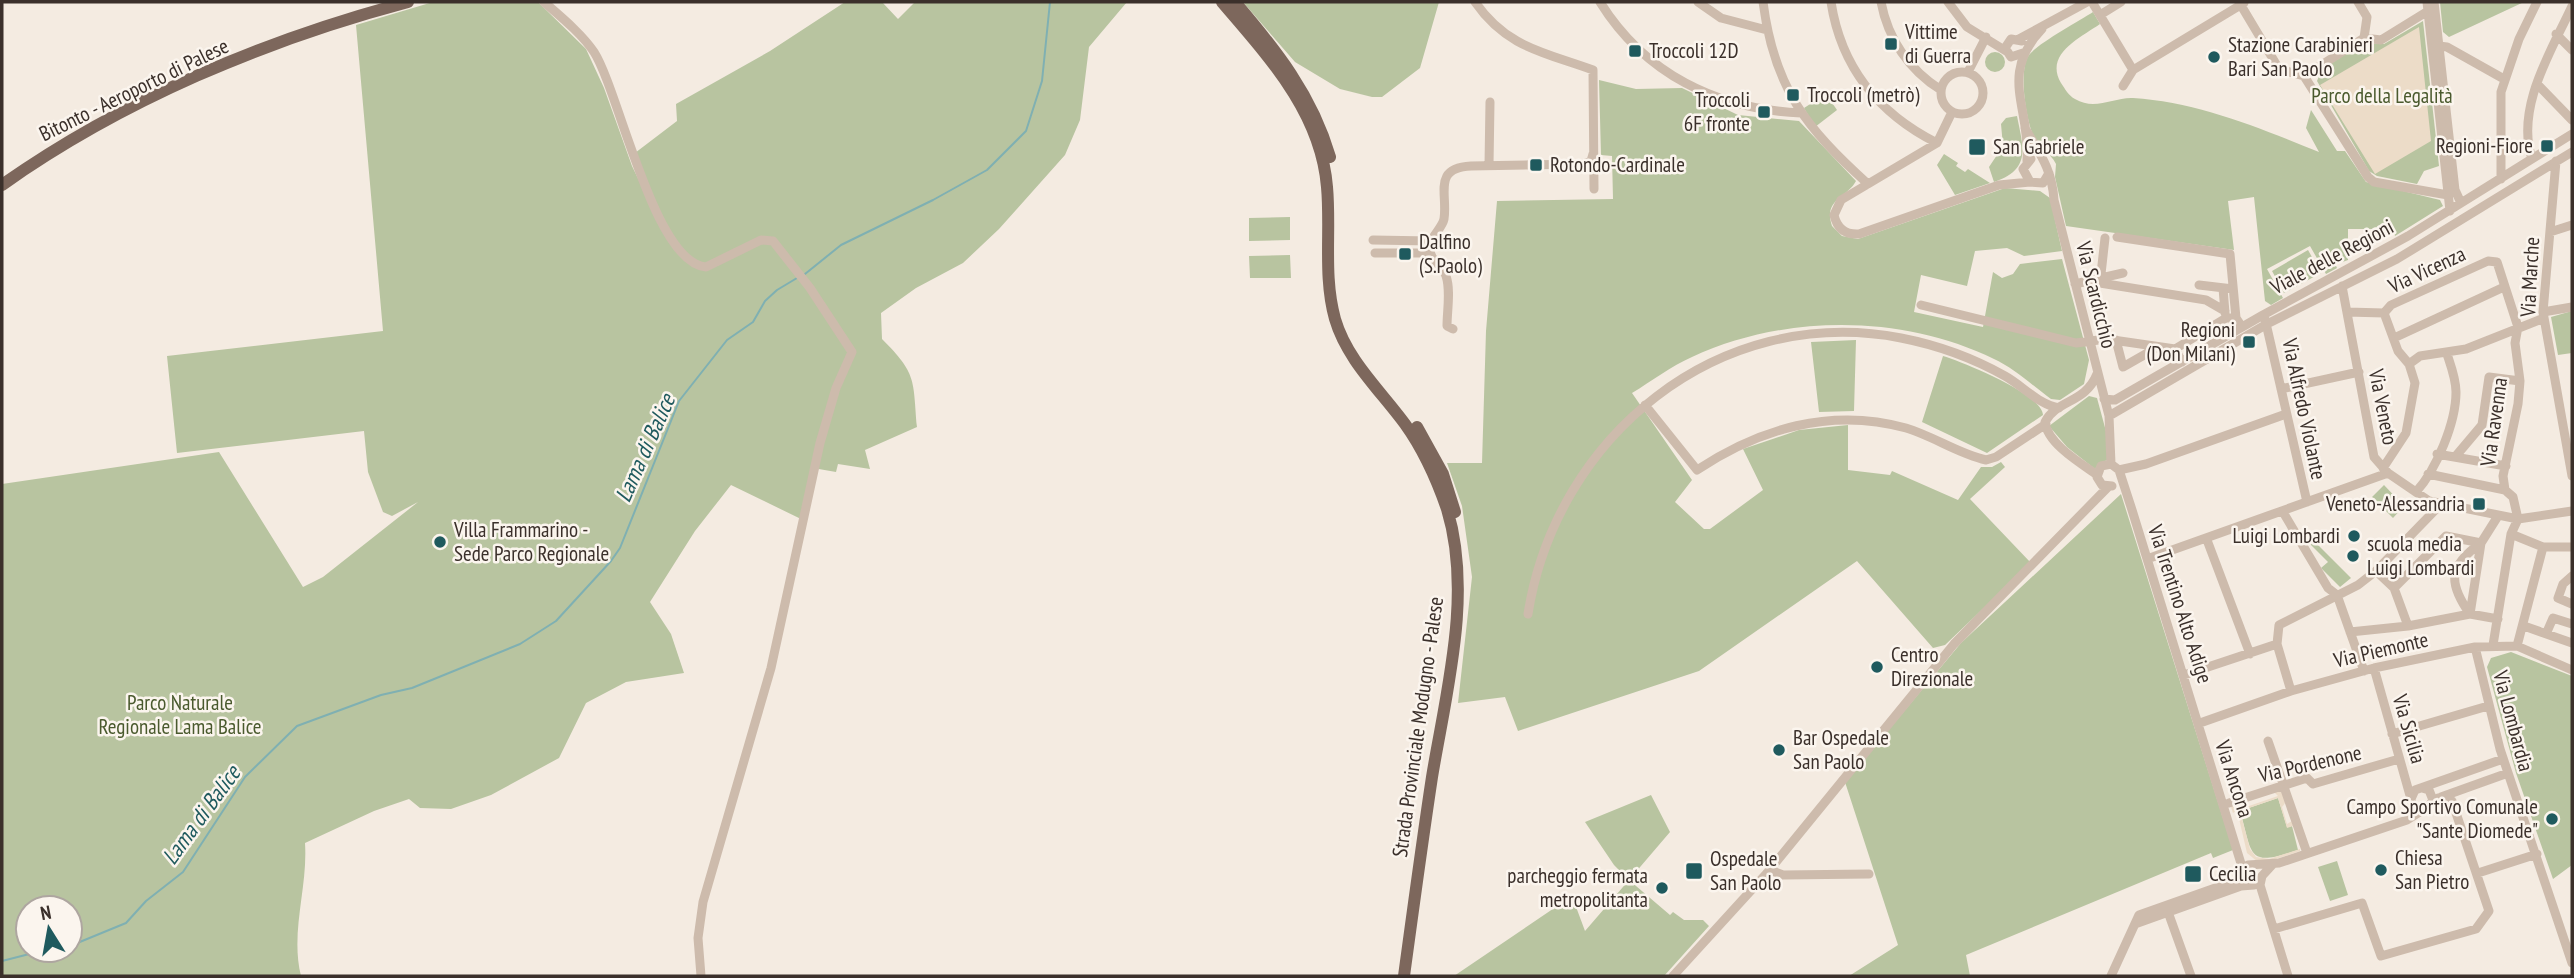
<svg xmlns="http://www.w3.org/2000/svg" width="2574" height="978" font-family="'PT Sans Narrow',sans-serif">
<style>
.green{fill:#b8c4a0;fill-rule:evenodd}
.plaza{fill:#ecdcc8}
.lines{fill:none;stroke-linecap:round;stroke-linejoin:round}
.stream{stroke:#7fb0b2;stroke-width:2}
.minor{stroke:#cdbbac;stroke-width:9}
.major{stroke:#7d675c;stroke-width:12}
.poi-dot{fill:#1f5a5e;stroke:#fbf5ee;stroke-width:2.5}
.labels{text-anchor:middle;stroke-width:5;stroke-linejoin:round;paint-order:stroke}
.poi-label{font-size:21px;fill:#3b302b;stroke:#fbf5ee;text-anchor:start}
.street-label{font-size:21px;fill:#3b302b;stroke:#fbf5ee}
.park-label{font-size:21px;fill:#4a5a2e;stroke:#fbf5ee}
.water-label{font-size:23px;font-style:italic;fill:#1f5a5e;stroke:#fbf5ee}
</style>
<rect width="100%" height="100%" fill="#f4ebe1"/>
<path class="green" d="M433,2H538L586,49L604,88L632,166L662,228L631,156L677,121L676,104L770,51L845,2H882L898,19L915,2H1127L1089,47L1080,120L1065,155L999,229L963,263L916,288L881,313L882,339C917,374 913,379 917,427L865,450L870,469L838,464L836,472L813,468L801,519L731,485L695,531L650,602L671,634L684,673L626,682L586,703L559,758L491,795L451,809L420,808L409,799L374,811L305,843C308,888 290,932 301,976H2V484L219,452L303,587L323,577L418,502L392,516L383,512L368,472L364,431L177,453L167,356L383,331L356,25ZM28,908H70V950H28Z
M1243,2H1439L1420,68L1382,97H1372L1340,89L1295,62Z
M2440,2H2524L2449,37L2443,32Z
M2093,12L2100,24C2080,38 2044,54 2061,83C2065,89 2069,96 2075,99C2095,111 2114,97 2133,98C2197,102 2260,128 2319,152L2306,128L2311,110L2337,151H2345L2366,182L2440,200L2443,206L2395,236L2393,229H2348V260L2337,264L2330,253L2337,268L2326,274L2310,246L2267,269L2283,298L2271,305L2265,301L2254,197L2228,201L2234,250L2066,226L2055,177L2056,164C2050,152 2039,148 2033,135C2026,118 2018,70 2029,55C2037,44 2079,21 2093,12Z
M2423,21L2439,166L2424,171L2417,184L2377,176L2369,171L2317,81L2322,69L2363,43L2384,44Z
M1985 62a10 10 0 1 1 20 0a10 10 0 1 1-20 0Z
M1599,80L1636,89L1682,88L1738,115L1799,121L1856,181C1847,198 1823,199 1832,226L1842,236L1858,239L2005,188L2040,191L2050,198L2062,251L2024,256L2007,248L1975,251L1967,286L1921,275L1914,312L1983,327L1993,272L2002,278L2013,274L2020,264L2062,259L2089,360L2084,384L2060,400L2051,399C2033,386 2014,368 1994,359C1902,314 1785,314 1692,357C1671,366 1652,381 1632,393L1692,480L1675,502L1704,529H1710L1763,490L1743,449L1799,430L1848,425V470L1890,475L1892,471L1958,500L1981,467H1992L2001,462L2005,467L1970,499L2031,563L1945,645L1933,648L1857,561L1699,671L1518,731L1505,697L1458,703L1472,577L1462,506L1447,463H1482L1486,331L1497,201L1613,199L1612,156L1601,155Z
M1826,94L1837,110L1815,127L1804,108Z
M2017,116C2023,147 2032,169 1994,182L1989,167L2003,146L2001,124L2006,118Z
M1944,154L1958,163L1956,166L1965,172L1968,169L1990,183L1955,195L1937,165Z
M1290,217V240L1249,241V218Z
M2308,250L2321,273L2284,293L2272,271Z
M1290,255L1291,278H1250L1249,256Z
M2572,311V353L2558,355L2551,317Z
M1856,340L1854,411L1819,412L1811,342Z
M1943,356C1963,362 2042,394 2043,415L1987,453L1922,422Z
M2089,396L2097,398L2107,435L2108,460L2099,463L2095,469L2067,447L2049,426Z
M2384,485L2404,506L2393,518L2372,497Z
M2121,494L2233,850L2213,858L2211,853L1966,955L1970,976H1849L1898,945L1845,782L1961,643Z
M2307,534L2351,578L2340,587L2321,568L2328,562L2304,538Z
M2511,652L2572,676V865L2553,879L2516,773L2487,667L2491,658Z
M1651,795L1670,832L1629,880L1670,915L1673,912L1684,920H1703L1709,926L1664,976H1454L1572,896L1585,931L1629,880L1614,865L1585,822Z
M2278,798L2287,827L2292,826L2298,850C2246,868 2253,855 2240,811Z
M2337,861L2348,895L2330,901L2318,867Z"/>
<path class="plaza" d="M2419,27L2431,141L2375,174L2320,85Z
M2281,790L2286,802L2282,807L2287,824L2292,821L2293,826L2287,828L2278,798L2240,811L2250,849L2256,857L2269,859L2300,849V851L2267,862H2258L2247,853L2237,810L2233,813L2231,807L2240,804L2246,807L2278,796L2274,792Z"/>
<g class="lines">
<path class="stream" d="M805,274L841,245L933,200L987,170L1026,131L1042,81L1050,2
M70,946L126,923L146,901L183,872L245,777L297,726L381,695L412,688L520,644L556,621L611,561L620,548L679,401L727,340L753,322L765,301L777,290L797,278
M2,961L45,950"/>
<path class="minor" d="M544,2C560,16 582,34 594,52C619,91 654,263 706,267L761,240L773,241L810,288L852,352L836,388L820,443L771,668L703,902L698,938L701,976
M1475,2C1507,48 1544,52 1593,70L1594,189
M1600,2C1645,74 1716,109 1801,113
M1698,2L1721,18L1767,30
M1763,2C1774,88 1806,128 1868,184
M1831,2C1841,67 1879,114 1937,143
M1881,2C1888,39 1909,70 1941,90
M1948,2L1967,27L2006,51
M2092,2L2133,70
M2239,2L2279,69L2304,76L2368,177L2374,182L2448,195
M2358,2L2367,17L2364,38
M2427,2L2450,211
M2434,2L2455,190L2461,203
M2100,15L2121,2
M2556,34L2572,50
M2019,39L2087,2
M2022,41L2011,39L2005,48L2011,57L2023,53
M2439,46L2447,47L2504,79
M1941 93a21 21 0 1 1 42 0a21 21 0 1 1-42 0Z
M1968,72L1986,37
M2304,76L2364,38L2381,40L2428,11
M2537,84L2572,120
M2123,86L2133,70L2244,3
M1952,112L1937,143L1841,200L1834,215C1837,228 1845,235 1859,234L1999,185L2030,182
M2025,128C2040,154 2052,169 2054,200L2109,416L2111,464
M2031,159L2023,169L2030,182L2043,183L2049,173
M2532,159C2515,107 2552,50 2572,6
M2027,161C2031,108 1998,75 2042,29
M2556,161L2543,312L2572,476
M1489,165L1490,102
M2501,179V92L2519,39L2537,2
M2550,232L2572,225
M2117,237L2230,254L2236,318L2242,327
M2105,238L2100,283L2206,300L2225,311
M1373,240L1431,241
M1375,253H1430
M2075,284L2123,273
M2199,285L2233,289
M2342,286L2374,457L2388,473L2429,501L2518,519L2572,511
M2223,288L2225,313
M1921,305L2076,343L2106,339L2175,349L2182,362
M2347,312L2384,313L2391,305L2488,261L2497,262L2518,327L2515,343L2520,381L2518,404L2503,476L2505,490L2513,497L2518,519
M2543,312L2572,307
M2265,319L2307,502
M1453,329L1447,326C1447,311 1451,290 1446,276C1443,266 1429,260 1430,248C1430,236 1442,229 1444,219C1448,194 1432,168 1471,166L1583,164L1591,161L1593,154
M2394,338L2504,287
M2116,340L2123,367L2158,347
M2175,349L2226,318H2236
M2409,364L2420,356L2466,349L2544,318
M2281,389L2359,372
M2104,399L2115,400L2263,315L2408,236L2572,134
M1645,405L1697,470C1759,429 1831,407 1906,428C1933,436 1959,454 1986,460L1996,457L2046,424
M2109,416L2267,324L2397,259L2572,152
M2437,454L2506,466
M2455,457L2482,425L2489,377L2520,381
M2111,464L2119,470L2132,510L2243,870
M2111,464L2101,466L2097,477L2102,485L2112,486
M2383,468L2406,433L2415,383L2409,364L2398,351L2384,313
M2119,470L2146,464L2286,414
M2096,474C2080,463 2047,443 2045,422C2057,399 2085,404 2097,374
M2428,474L2505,490
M2416,492C2436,470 2456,423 2456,392C2456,379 2451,366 2447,354
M2283,512L2328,588L2337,595L2364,671
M2498,516L2481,543L2470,614L2498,619
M2511,534L2543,547H2572
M2207,540L2250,654
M2147,559L2388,473
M2376,571L2394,588L2408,626
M2572,576L2563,584L2558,598L2572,604
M2394,588L2446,536L2481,543
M1528,614C1556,437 1718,303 1901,338C1937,345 1973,358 2005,376C2023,386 2039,405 2059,408
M2524,626L2572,643
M2350,632L2408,626L2470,614C2448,583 2448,566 2481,543
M2546,634L2553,618L2572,624
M2493,645L2511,534L2518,519
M2517,646L2543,547
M2475,647L2500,749L2572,963
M2374,668L2411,799
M2184,675L2277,644
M2291,691L2277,644L2279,625L2358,585L2376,571L2441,504
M2200,723L2291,691L2374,668L2475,647L2517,646L2572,670
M2392,734L2488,706
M2268,741L2307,853
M2441,797L2508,773
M2229,803L2307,778L2313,784L2399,759
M2420,810L2427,809L2433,800L2429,790L2422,788
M2407,820L2413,810L2411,799L2415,790L2503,759
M2273,864L2262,876L2260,885L2288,976
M1770,870L1783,875L1869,874
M2478,873L2537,854
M2168,912L2191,976
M2135,924L2241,886L2254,885L2261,879
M2274,929L2362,903L2381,956L2476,929L2489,911L2452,801L2438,798
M1673,976L1767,873L1954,644L2108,487
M2111,976L2139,915L2235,881L2248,865L2279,863L2407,820L2423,810"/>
<path class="major" d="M1222,2C1268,56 1321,112 1327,187C1331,231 1323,276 1335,319C1347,360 1380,390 1405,424C1423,449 1437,480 1447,509C1473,594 1446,692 1432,777C1422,843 1413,910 1404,976
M1235,2C1276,50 1312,95 1330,157
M2,185C122,100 265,40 408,2
M1417,427L1443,474L1455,512"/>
</g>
<g class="poi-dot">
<rect x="1884" y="37" width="14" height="14" rx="3.5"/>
<rect x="1628" y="44" width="14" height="14" rx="3.5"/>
<circle cx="2214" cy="57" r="7"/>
<rect x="1786" y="88" width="14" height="14" rx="3.5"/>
<rect x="1757" y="105" width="14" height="14" rx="3.5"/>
<rect x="2540" y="139" width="14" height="14" rx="3.5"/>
<rect x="1968" y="138" width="18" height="18" rx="3.5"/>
<rect x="1529" y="158" width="14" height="14" rx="3.5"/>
<rect x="1398" y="247" width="14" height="14" rx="3.5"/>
<rect x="2242" y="335" width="14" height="14" rx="3.5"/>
<rect x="2472" y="497" width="14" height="14" rx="3.5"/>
<circle cx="2354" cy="536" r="7"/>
<circle cx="440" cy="542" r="7"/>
<circle cx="2353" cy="556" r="7"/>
<circle cx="1877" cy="667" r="7"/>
<circle cx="1779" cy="750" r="7"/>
<circle cx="2552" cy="819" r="7"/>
<circle cx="2381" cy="870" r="7"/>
<rect x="1685" y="862" width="18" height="18" rx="3.5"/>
<rect x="2184" y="865" width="18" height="18" rx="3.5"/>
<circle cx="1662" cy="888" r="7"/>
</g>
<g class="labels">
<g class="poi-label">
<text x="1905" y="39">Vittime<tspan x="1905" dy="24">di Guerra</tspan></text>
<text x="2228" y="52">Stazione Carabinieri<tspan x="2228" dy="24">Bari San Paolo</tspan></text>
<text x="1649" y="58">Troccoli 12D</text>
<text x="1807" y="102">Troccoli (metrò)</text>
<text x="1750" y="107" text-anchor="end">Troccoli<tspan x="1750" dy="24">6F fronte</tspan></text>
<text x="2533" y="153" text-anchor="end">Regioni-Fiore</text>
<text x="1993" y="154">San Gabriele</text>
<text x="1550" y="172">Rotondo-Cardinale</text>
<text x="1419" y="249">Dalfino<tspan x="1419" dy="24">(S.Paolo)</tspan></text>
<text x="2235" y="337" text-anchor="end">Regioni<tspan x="2235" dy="24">(Don Milani)</tspan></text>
<text x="2465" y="511" text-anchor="end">Veneto-Alessandria</text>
<text x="454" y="537">Villa Frammarino -<tspan x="454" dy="24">Sede Parco Regionale</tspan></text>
<text x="2340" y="543" text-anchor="end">Luigi Lombardi</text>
<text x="2367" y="551">scuola media<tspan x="2367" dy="24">Luigi Lombardi</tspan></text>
<text x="1891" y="662">Centro<tspan x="1891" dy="24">Direzionale</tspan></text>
<text x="1793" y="745">Bar Ospedale<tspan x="1793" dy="24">San Paolo</tspan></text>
<text x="2538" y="814" text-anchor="end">Campo Sportivo Comunale<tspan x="2538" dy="24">"Sante Diomede"</tspan></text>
<text x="2395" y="865">Chiesa<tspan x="2395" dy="24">San Pietro</tspan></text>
<text x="1710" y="866">Ospedale<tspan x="1710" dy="24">San Paolo</tspan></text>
<text x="2209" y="881">Cecilia</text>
<text x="1648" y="883" text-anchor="end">parcheggio fermata<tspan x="1648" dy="24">metropolitanta</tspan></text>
</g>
<g class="street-label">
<text transform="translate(134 90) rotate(-26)" y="7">Bitonto - Aeroporto di Palese</text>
<text transform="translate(2332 257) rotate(-28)" y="7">Viale delle Regioni</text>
<text transform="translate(2427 270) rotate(-25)" y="7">Via Vicenza</text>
<text transform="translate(2530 277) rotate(-87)" y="7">Via Marche</text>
<text transform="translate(2096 295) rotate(76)" y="7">Via Scardicchio</text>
<text transform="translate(2383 407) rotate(79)" y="7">Via Veneto</text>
<text transform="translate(2304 409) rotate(78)" y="7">Via Alfredo Violante</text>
<text transform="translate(2494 422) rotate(-82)" y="7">Via Ravenna</text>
<text transform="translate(2180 604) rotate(72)" y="7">Via Trentino Alto Adige</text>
<text transform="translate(2381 650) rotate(-13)" y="7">Via Piemonte</text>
<text transform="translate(2513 721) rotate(75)" y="7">Via Lombardia</text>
<text transform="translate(1418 727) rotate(-82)" y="7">Strada Provinciale Modugno - Palese</text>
<text transform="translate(2409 729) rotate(74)" y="7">Via Sicilia</text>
<text transform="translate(2310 764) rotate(-13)" y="7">Via Pordenone</text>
<text transform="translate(2234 779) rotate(72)" y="7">Via Ancona</text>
</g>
<g class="park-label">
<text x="2382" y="103">Parco della Legalità</text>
<text x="180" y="710">Parco Naturale<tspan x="180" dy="24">Regionale Lama Balice</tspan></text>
</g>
<g class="water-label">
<text transform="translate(645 448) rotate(-66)" y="8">Lama di Balice</text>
<text transform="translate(201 815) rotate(-54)" y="8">Lama di Balice</text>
</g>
</g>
<rect width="2574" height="978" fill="none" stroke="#3b302b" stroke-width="7"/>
<g transform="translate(49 929) rotate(349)"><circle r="33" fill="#fbf5ee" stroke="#aea6a0" stroke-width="2"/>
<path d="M0-5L12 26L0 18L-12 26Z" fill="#1f5a5e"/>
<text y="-10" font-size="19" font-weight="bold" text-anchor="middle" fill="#3b302b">N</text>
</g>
</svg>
